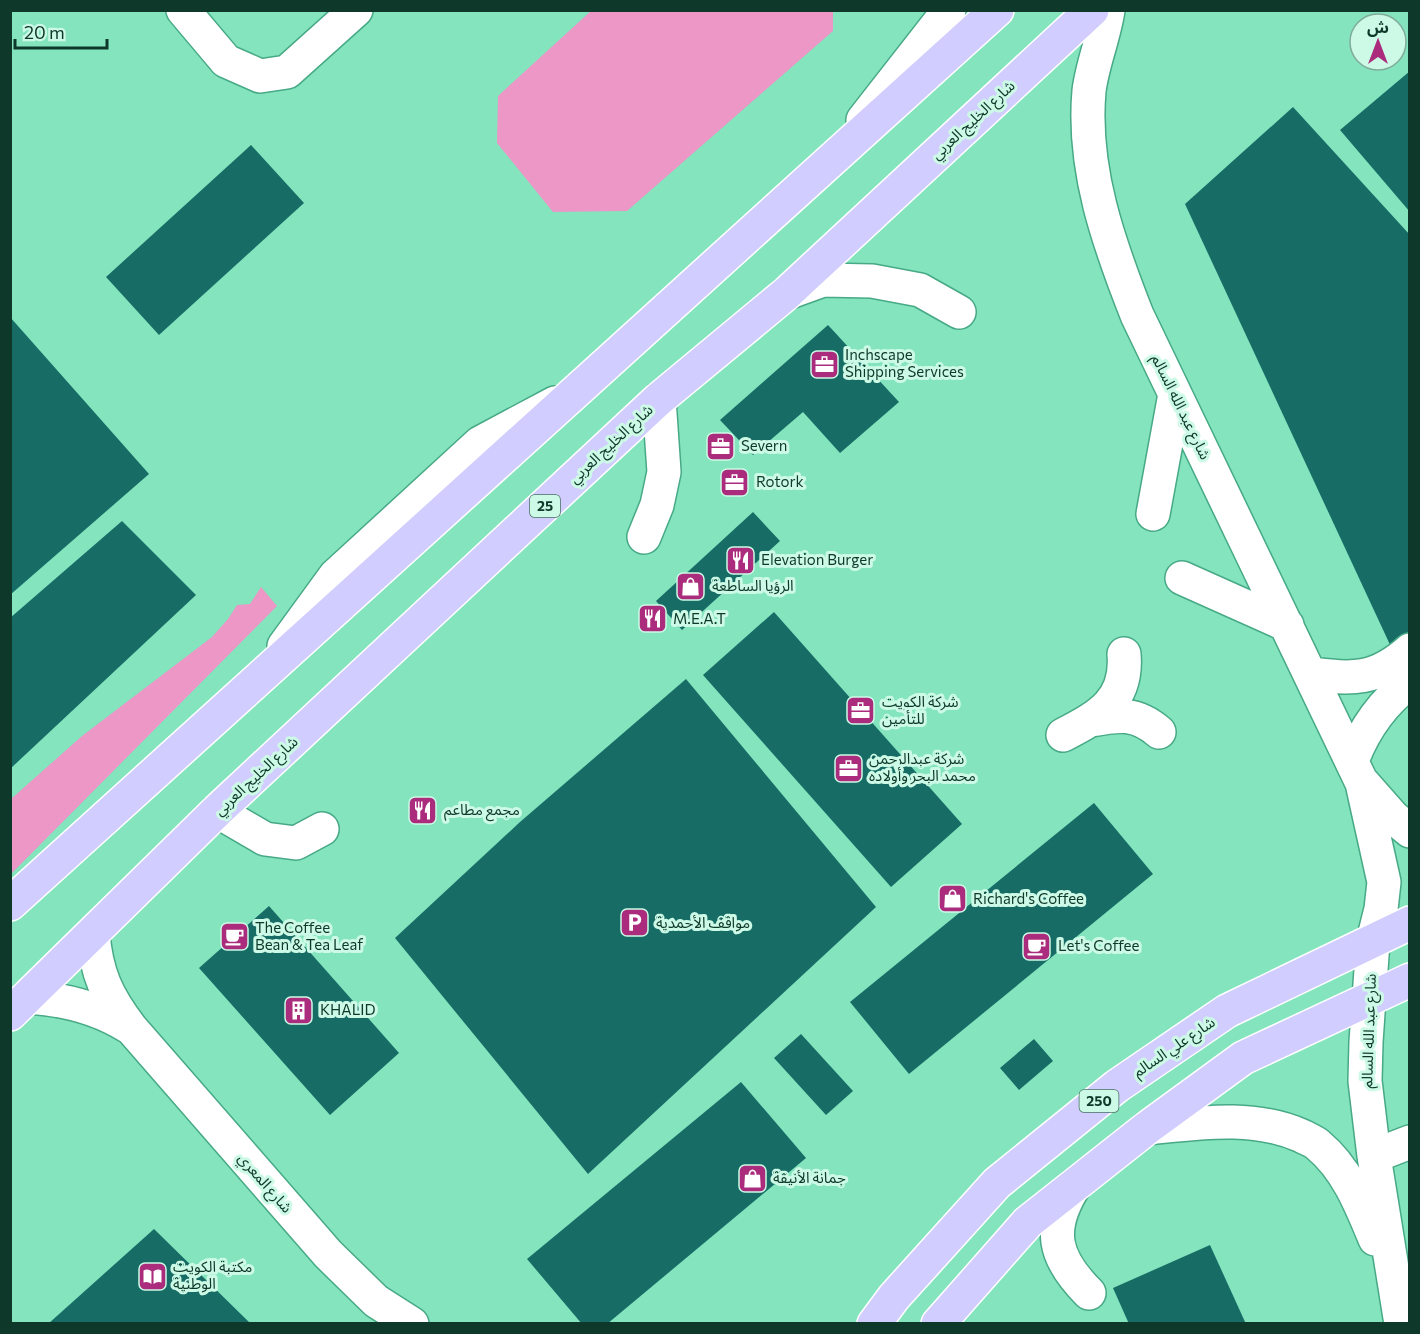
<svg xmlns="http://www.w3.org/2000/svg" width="1420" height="1334" font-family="Commissioner,'Noto Sans Arabic',sans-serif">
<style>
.green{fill:#ec97c5}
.building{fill:#176d66}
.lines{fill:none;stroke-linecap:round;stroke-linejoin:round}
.minor-casing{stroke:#47a986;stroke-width:36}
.major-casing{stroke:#fff;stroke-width:36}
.minor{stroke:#fff;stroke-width:33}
.major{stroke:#d1cdfe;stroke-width:33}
.labels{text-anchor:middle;stroke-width:6;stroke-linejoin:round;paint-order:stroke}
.shield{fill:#cdfae6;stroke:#477262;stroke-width:1.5}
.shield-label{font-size:14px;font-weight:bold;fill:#0e382a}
.street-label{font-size:15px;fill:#0e382a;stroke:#cdfae6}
.poi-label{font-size:15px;fill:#0e382a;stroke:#cdfae6;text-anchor:start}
</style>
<rect width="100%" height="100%" fill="#83e4be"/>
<path class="green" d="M592,10L833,11V31L627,211L553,212L497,143L498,96Z
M261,587L277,606L11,874V799L82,736L212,637L228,619L237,605L250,604Z"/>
<path class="building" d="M1410,71V212L1340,130Z
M1293,107L1410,235V633L1392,649L1185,204Z
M251,145L304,203L159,335L106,277Z
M10,317L149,474L10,595Z
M828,325L899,402L840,453L803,412L753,455L720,420Z
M753,512L780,541L682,630L656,601Z
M122,521L196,595L10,769V618Z
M774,612L962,824L891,887L703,675Z
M686,679L876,907L588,1174L395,938L520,822Z
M1094,803L1153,874L909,1074L850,1002Z
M269,906L399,1053L330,1115L199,968Z
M801,1034L853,1091L826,1115L774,1058Z
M1034,1039L1053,1061L1019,1090L1000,1068Z
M741,1082L806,1158L607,1324H582L527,1259Z
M154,1229L251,1324H48Z
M1210,1245L1246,1324H1129L1113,1288Z"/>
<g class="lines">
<defs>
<path id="minor" d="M183,10L226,61L260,76L287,72L356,10
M1108,10C1104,37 1092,65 1089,91C1082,169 1109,244 1137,315L1362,783L1384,882L1381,909L1373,941L1366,1042L1365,1081L1374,1156L1401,1324
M863,120L949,10
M787,293L823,280L872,281L920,290L959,312
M1153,514L1175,394
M644,537L657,505L664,472L659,399
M1182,578L1287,625
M284,646L335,576L480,443L555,403
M1310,674C1354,679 1375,681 1410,650
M1091,720C1119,715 1136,712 1159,732
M1063,735C1100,716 1128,700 1124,654
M1352,761C1364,729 1382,703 1410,682
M1363,783L1393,817L1410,831
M217,811L265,839L296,843L322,829
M93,933C96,973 107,997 131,1028L328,1254L376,1301L412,1324
M27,997C64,999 97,1007 129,1027
M1147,1128C1198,1123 1253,1114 1302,1136C1307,1139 1314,1141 1318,1145C1347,1169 1361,1205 1375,1239
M1374,1156L1410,1142
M1075,1185C1047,1229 1053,1257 1089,1293"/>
<path id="major" d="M10,904L997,10
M10,1014L217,811L659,399L787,293L1092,10
M874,1324L894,1297L997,1183L1117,1086L1227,1011L1410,923
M938,1324L1028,1222L1147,1128L1243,1058L1410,980"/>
</defs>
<use href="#minor" class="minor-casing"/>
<use href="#major" class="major-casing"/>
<use href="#minor" class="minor"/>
<use href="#major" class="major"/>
</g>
<defs>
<symbol id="office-square" viewBox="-11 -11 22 22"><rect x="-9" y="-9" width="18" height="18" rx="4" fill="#ab2c7c" stroke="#cdfae6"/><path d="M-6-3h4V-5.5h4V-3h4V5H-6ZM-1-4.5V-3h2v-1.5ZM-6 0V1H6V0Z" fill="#fff"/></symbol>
<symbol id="restaurant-square" viewBox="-11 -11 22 22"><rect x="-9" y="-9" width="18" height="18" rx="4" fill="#ab2c7c" stroke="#cdfae6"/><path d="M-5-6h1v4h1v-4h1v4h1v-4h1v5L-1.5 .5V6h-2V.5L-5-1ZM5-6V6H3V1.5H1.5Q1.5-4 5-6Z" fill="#fff"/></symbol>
<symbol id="shop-square" viewBox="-11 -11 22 22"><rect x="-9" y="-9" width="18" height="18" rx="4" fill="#ab2c7c" stroke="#cdfae6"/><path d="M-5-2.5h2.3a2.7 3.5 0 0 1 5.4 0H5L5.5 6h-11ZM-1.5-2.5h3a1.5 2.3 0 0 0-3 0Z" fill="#fff"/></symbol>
<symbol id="parking-square" viewBox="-11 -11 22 22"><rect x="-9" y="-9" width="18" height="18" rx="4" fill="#ab2c7c" stroke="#cdfae6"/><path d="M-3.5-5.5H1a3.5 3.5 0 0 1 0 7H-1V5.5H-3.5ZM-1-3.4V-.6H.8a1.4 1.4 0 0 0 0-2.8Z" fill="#fff"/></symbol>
<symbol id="cafe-square" viewBox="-11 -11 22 22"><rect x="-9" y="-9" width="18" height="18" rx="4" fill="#ab2c7c" stroke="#cdfae6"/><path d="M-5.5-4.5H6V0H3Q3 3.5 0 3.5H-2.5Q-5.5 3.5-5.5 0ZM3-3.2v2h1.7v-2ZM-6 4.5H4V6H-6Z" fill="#fff"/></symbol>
<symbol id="building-square" viewBox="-11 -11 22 22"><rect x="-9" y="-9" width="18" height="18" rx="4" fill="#ab2c7c" stroke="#cdfae6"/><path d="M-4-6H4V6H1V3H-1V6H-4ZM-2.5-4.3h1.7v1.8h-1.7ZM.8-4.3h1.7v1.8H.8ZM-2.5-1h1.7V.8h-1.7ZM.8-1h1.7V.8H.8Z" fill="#fff"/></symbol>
<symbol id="library-square" viewBox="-11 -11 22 22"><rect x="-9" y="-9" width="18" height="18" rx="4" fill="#ab2c7c" stroke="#cdfae6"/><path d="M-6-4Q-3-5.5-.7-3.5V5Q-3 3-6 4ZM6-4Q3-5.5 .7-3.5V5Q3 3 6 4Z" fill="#fff"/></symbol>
</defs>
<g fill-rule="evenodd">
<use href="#office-square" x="808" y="348" width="33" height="33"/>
<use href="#office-square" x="704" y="430" width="33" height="33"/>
<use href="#office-square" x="718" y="466" width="33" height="33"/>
<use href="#restaurant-square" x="724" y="544" width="33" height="33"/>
<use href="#shop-square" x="674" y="570" width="33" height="33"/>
<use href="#restaurant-square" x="636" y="602" width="33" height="33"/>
<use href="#office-square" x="844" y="694" width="33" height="33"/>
<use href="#office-square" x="832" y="752" width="33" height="33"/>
<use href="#restaurant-square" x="406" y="794" width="33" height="33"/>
<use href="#shop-square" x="936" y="882" width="33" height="33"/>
<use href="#parking-square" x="618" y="906" width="33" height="33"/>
<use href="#cafe-square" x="218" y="920" width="33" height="33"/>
<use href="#cafe-square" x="1020" y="930" width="33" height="33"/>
<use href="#building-square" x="282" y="994" width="33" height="33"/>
<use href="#shop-square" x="736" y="1162" width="33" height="33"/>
<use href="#library-square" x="136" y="1260" width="33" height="33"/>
</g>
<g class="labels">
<g class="shield">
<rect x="530" y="495" width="30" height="22" rx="4.5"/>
<rect x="1079.5" y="1090" width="39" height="22" rx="4.5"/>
</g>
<g class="shield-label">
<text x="545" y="511">25</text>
<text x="1099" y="1106">250</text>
</g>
<g class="street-label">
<text transform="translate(973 120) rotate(-43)" y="5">شارع الخليج العربي</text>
<text transform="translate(1181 407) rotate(64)" y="5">شارع عبد الله السالم</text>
<text transform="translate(611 444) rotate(-43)" y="5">شارع الخليج العربي</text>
<text transform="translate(256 776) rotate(-43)" y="5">شارع الخليج العربي</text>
<text transform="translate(1369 1031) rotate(-88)" y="5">شارع عبد الله السالم</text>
<text transform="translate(1174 1047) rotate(-34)" y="5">شارع علي السالم</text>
<text transform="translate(265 1183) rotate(49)" y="5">شارع المعري</text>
</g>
<g class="poi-label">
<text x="845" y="360">Inchscape<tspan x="845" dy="17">Shipping Services</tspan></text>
<text x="741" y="451">Severn</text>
<text x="756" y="487">Rotork</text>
<text x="761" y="565">Elevation Burger</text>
<text x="712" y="591">الرؤيا الساطعة</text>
<text x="673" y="624">M.E.A.T</text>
<text x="882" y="707">شركة الكويت<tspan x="882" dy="17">للتأمين</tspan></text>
<text x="869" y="764">شركة عبدالرحمن<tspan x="869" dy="17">محمد البحر وأولاده</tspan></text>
<text x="444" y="815">مجمع مطاعم</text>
<text x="973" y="904">Richard's Coffee</text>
<text x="656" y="928">مواقف الأحمدية</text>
<text x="255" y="933">The Coffee<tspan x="255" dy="17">Bean &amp; Tea Leaf</tspan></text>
<text x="1058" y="951">Let's Coffee</text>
<text x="320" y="1015">KHALID</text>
<text x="773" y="1183">جمانة الأنيقة</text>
<text x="173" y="1272">مكتبة الكويت<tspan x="173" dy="17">الوطنية</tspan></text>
</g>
</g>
<rect width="1420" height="1334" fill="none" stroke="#0e382a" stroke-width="24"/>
<g transform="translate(1378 42)"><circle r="28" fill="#cdfae6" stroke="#81ac9b" stroke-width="1.5"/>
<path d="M0-4.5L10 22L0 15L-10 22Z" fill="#ab2c7c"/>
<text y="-9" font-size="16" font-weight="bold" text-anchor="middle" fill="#0e382a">ش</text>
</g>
<path d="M15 39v9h92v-9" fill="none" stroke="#0e382a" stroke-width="3"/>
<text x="24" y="39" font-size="18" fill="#0e382a" stroke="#cdfae6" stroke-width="4.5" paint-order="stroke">20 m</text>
</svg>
